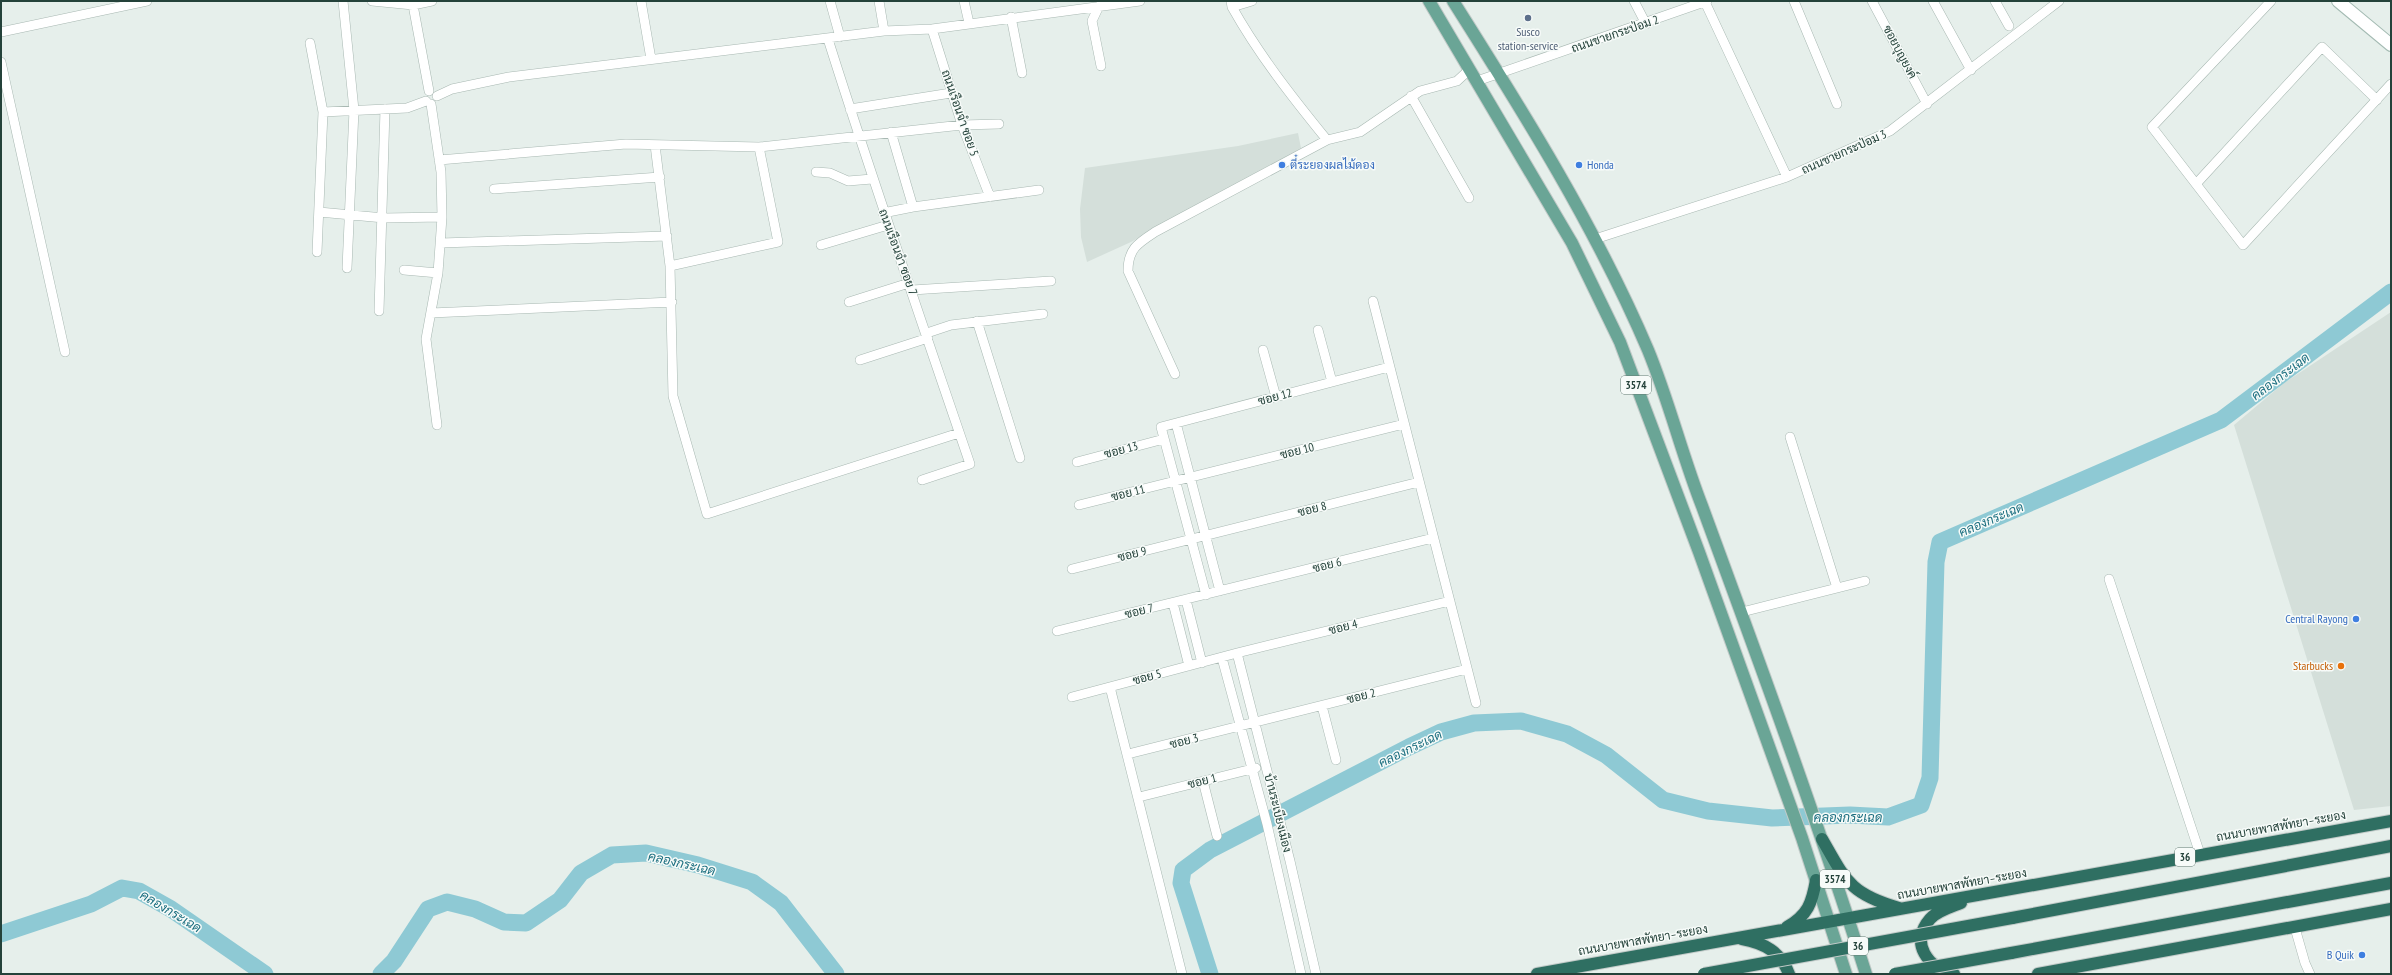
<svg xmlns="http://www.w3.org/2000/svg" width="2392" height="975" font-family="'PT Sans Narrow',Sarabun,sans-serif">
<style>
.built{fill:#d4dfda}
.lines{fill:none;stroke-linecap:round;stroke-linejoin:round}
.river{stroke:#8ec9d4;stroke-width:17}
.street-casing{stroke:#a8b8b2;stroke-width:10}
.secondary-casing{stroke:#a4bbb3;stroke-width:14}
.primary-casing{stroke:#c2cac8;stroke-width:14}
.highway-casing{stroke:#c2cac8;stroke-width:14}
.street{stroke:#fff;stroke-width:9}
.secondary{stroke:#fff;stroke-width:12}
.primary{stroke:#6aa596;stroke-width:12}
.highway{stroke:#2f6f62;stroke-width:12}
.highway-bridge-casing{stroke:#c2cac8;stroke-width:14;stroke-linecap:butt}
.highway-bridge{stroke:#2f6f62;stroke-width:12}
.service-dot{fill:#5c6f8a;stroke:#f7fbf9;stroke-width:1.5}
.shop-dot{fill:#3f7fe0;stroke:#f7fbf9;stroke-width:1.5}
.food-dot{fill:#e8710a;stroke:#f7fbf9;stroke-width:1.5}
.labels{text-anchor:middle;stroke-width:3;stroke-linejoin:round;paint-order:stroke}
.shield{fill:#f7fbf9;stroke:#637a73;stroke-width:1}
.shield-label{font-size:11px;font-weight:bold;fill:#24423a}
.service-label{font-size:12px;fill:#4e5e75;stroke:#f7fbf9}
.street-label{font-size:12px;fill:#24423a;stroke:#f7fbf9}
.shop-label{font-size:12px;fill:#366cbe;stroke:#f7fbf9;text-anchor:start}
.food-label{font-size:12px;fill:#c56008;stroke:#f7fbf9;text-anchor:end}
.water-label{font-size:13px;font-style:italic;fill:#1c6f80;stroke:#f7fbf9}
</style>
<rect width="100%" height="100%" fill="#e6efeb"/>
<path class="built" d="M1298,133L1301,148L1131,242L1087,262L1081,237L1080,209L1085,168L1238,146Z
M2391,312V806L2354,810L2234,425L2284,383Z"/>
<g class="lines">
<path class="river" d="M1,934L91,904L122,888L139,891L171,909L265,974
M381,974L394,961L428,909L447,902L475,909L504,922L526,923L560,900L581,873L612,855L646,853L698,865L752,882L781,903L836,974
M1210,974L1181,883L1183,870L1210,850L1409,747L1441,732L1474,723L1521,721L1567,734L1606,755L1663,800L1708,811L1772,818L1850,815L1888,817L1921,805L1930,778L1936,562L1940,542L2221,420L2391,292"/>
<defs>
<path id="street" d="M343,1L354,110L347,268
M372,1L413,5L432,1
M641,1L651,59
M830,1L840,37
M879,1L884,31
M964,1L969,23
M1231,1L1232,7C1259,55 1292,97 1327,140L1360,132L1420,91L1457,81L1470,69
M1634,1L1646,24
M1794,1L1837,104
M1872,1L1927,104
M1933,1L1971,70
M1995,1L2009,26
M2271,1L2152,127L2243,245L2391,84
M1705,2L1787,177
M413,5L429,91
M1099,6L1092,21L1101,66
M1232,7L1252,1
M1011,17L1022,73
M932,29L962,125L990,197
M1,32L147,1
M828,39C873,182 922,323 970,464L922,480
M310,43L323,112L317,252
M1,62L65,352
M1477,81L1707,1
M437,96L452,89L509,77L884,31L932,29L1140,1
M1411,96L1469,198
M431,104L441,172L442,217L438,273L426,339L437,425
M850,109L951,93
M323,112L407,108L426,101
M891,132L913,207
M655,145L670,266L673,396L707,514L959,433
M439,160L626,144L759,147L962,125L999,124
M816,172L830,173L848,181L872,179
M2196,184L2322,47L2377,100
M494,189L660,177
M319,212L384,218L442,217
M883,213L913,207L1039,190
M1595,239L1787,177L1890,131L2059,1
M441,243L667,236
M821,245L888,225
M670,266L778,242L759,147
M404,270L438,273
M912,290L1051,281
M1373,301L1476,703
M849,302L909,283
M379,311L385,109
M431,313L672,302
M977,321L1020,458
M1318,330L1332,382
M927,333L951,325L1043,314
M1263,350L1276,397
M860,360L928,338
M1175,374L1128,271C1128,249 1138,243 1155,232L1327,140
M1176,423L1220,591
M1790,437L1837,588
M1077,462L1164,439
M1079,505L1404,424
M1072,569L1419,482
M2109,579L2200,854
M1206,595L1161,427L1389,367
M1186,600L1202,663
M1173,603L1189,666
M1742,612L1865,581
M1057,631L1433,538
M1237,653L1290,861L1316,974
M1222,658L1267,824L1301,974
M1110,687L1182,974
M1072,697L1237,653L1450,601
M1322,706L1336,760
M1128,754L1467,669
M1203,781L1217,836
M1139,797L1256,768
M2295,928L2305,963L2310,974"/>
<path id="secondary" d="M2338,1L2391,45"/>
<path id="primary" d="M1429,1L1572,243L1620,342L1699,552L1802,838L1846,974
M1453,1C1524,113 1596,228 1648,350C1669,401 1682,455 1702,506C1759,661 1816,816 1866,974"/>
<path id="highway" d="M1822,839C1846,881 1850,894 1899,908
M2012,918L2391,846
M1787,927C1808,915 1812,903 1816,880
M1742,939C1764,943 1781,952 1789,974
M2011,953L2391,883
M1537,974L2391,821
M1954,974C1928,968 1909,943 1930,919C1937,911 1951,907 1961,903
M2038,974L2391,909"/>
</defs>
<use href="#street" class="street-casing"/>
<use href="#secondary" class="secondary-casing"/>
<use href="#primary" class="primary-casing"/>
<use href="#highway" class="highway-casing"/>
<use href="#street" class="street"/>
<use href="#secondary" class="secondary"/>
<use href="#primary" class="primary"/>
<use href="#highway" class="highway"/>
<defs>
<path id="highway-bridge" d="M1704,974L2012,918
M1895,974L2011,953"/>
</defs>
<use href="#highway-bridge" class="highway-bridge-casing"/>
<use href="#highway-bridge" class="highway-bridge"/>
</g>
<circle class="service-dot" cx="1528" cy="18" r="4"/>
<g class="shop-dot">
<circle cx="1282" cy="165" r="4"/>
<circle cx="1579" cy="165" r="4"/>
<circle cx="2356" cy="619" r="4"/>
<circle cx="2362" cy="955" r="4"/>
</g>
<circle class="food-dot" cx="2341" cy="666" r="4"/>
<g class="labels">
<g class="shield">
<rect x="1621" y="376" width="30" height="18" rx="3"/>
<rect x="2175" y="848" width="20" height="18" rx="3"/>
<rect x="1820" y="870" width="30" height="18" rx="3"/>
<rect x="1848" y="937" width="20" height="18" rx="3"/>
</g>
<g class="shield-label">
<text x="1636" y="389">3574</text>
<text x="2185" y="861">36</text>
<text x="1835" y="883">3574</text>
<text x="1858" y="950">36</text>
</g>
<g class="service-label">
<text x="1528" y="36">Susco<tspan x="1528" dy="14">station-service</tspan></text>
</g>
<g class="street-label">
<text transform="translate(1615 34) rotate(-19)" y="4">ถนนชายกระป่อม 2</text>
<text transform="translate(1900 52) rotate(62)" y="4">ซอยบุญยงค์</text>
<text transform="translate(960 113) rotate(71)" y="4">ถนนเรือนจำ ซอย 5</text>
<text transform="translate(1844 152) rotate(-24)" y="4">ถนนชายกระป่อม 3</text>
<text transform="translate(898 252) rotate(70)" y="4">ถนนเรือนจำ ซอย 7</text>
<text transform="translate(1275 397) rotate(-15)" y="4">ซอย 12</text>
<text transform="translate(1121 450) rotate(-15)" y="4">ซอย 13</text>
<text transform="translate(1297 451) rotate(-14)" y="4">ซอย 10</text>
<text transform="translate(1128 493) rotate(-14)" y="4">ซอย 11</text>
<text transform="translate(1312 509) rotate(-14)" y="4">ซอย 8</text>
<text transform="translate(1132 554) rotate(-14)" y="4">ซอย 9</text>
<text transform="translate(1327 565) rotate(-14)" y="4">ซอย 6</text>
<text transform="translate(1139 611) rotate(-14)" y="4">ซอย 7</text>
<text transform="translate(1343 627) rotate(-14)" y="4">ซอย 4</text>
<text transform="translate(1147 677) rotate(-15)" y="4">ซอย 5</text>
<text transform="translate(1361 696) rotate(-14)" y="4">ซอย 2</text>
<text transform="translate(1184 741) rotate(-14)" y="4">ซอย 3</text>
<text transform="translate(1202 781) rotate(-14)" y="4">ซอย 1</text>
<text transform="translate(1278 813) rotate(76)" y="4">บ้านระเบียงเมือง</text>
<text transform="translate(2281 826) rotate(-10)" y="4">ถนนบายพาสพัทยา–ระยอง</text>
<text transform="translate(1962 884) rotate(-10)" y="4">ถนนบายพาสพัทยา–ระยอง</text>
<text transform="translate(1643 940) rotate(-10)" y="4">ถนนบายพาสพัทยา–ระยอง</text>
</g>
<g class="shop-label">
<text x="1290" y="169">ตี๋ระยองผลไม้ดอง</text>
<text x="1587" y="169">Honda</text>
<text x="2348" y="623" text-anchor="end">Central Rayong</text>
<text x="2354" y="959" text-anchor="end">B Quik</text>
</g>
<g class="food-label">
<text x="2333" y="670">Starbucks</text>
</g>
<g class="water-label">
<text transform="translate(2280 376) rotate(-37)" y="5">คลองกระเฉด</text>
<text transform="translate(1991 519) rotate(-23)" y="5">คลองกระเฉด</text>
<text transform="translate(1410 748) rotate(-26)" y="5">คลองกระเฉด</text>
<text x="1848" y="822">คลองกระเฉด</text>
<text transform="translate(682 863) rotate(13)" y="5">คลองกระเฉด</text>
<text transform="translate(171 911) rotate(31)" y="5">คลองกระเฉด</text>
</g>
</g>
<rect width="2392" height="975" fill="none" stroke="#24423a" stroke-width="4"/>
</svg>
